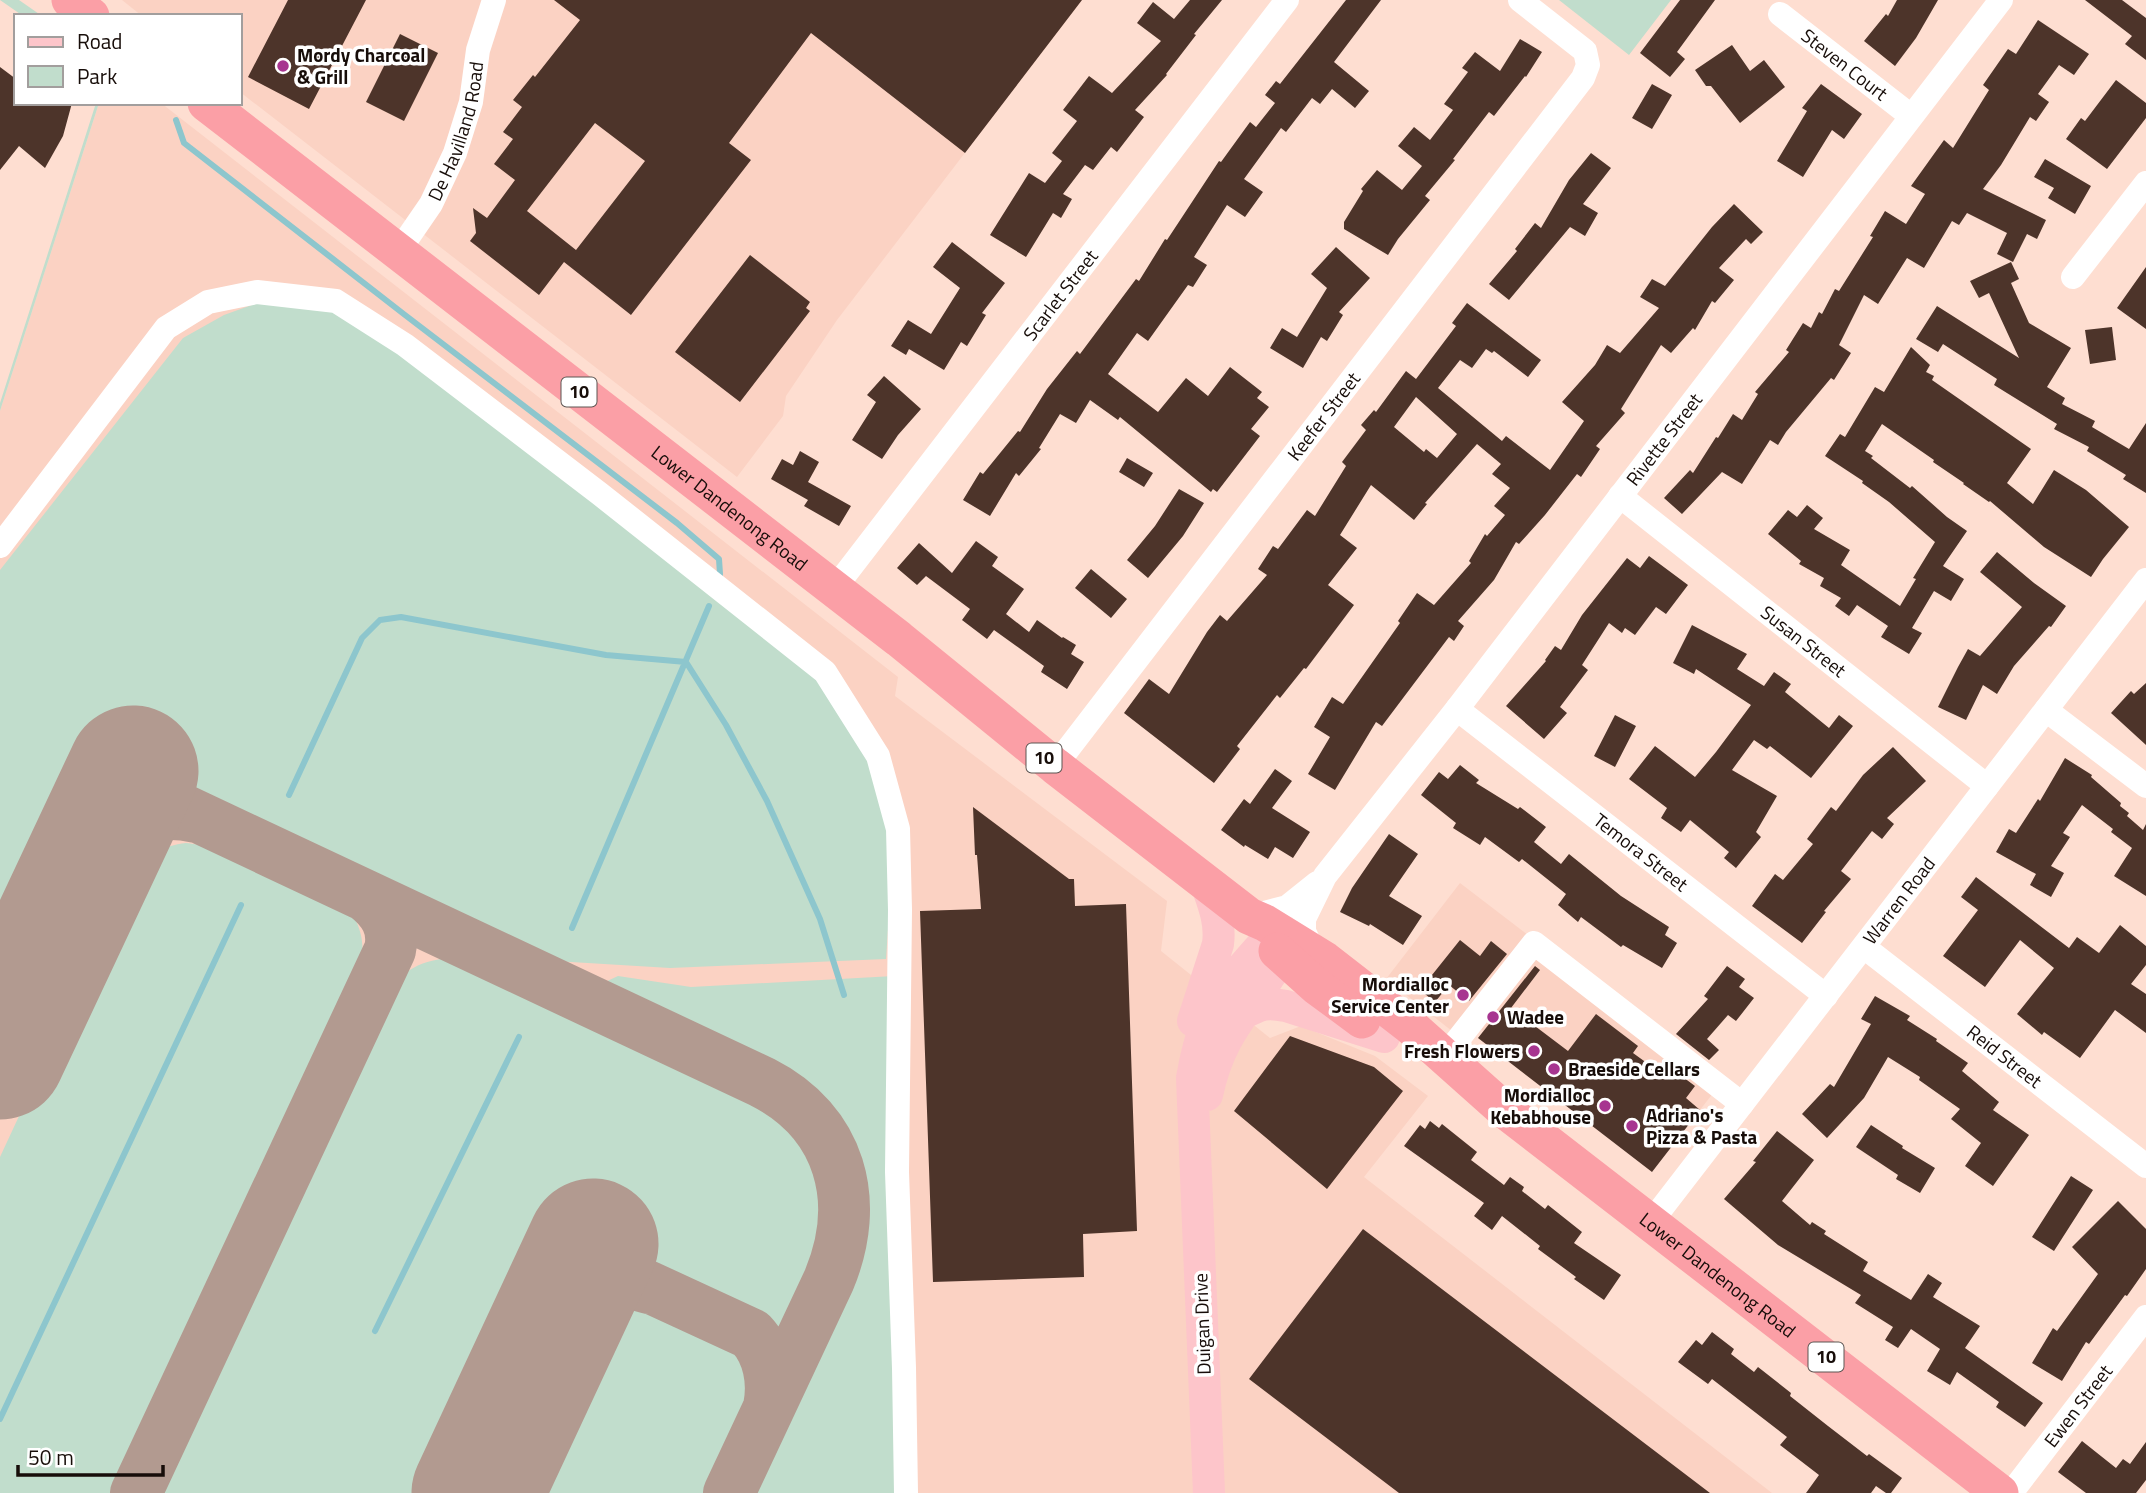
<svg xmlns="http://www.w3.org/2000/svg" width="2146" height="1493" font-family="'Titillium Web',sans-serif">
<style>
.built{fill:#fbd2c3}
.green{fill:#c1ddcc}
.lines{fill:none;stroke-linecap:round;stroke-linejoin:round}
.stream{stroke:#8dc6cd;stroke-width:6}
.taxiway{stroke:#b29a90;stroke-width:52}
.runway{stroke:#b29a90;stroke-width:131}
.building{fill:#4d342a;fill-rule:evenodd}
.minor{stroke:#fff;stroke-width:24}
.major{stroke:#fdc5ca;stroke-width:32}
.highway{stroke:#fb9fa6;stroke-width:37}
.poi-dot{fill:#a73590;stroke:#fff;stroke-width:2.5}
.labels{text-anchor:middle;stroke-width:7;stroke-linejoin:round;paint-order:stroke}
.shield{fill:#fff;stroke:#5d5653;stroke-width:2}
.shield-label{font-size:18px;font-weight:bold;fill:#170d09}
.poi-label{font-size:19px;font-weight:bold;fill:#170d09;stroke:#fff;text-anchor:start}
.street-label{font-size:19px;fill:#170d09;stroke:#fff}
</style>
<rect width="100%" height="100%" fill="#feded1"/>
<path class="built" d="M122,0H1082L837,320L786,396L783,416L737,477L240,92V16H142Z
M99,103H161L898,677L895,696L1167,901L1161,951L1270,1038L1301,1026L1375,1056L1428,1096L1364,1177L1772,1493H0V411Z
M1460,883L1721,1083L1657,1165L1469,1020L1457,1035L1386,979Z"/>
<path class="green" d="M0,0H19L42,16H23Z
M1559,0H1671L1629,55Z
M96,103H99L0,411V403Z
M260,302L314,304L362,324L817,675L875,771L888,826L892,871L886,959L670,968L538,960L94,750L0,950V570L183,338L224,315Z
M186,843C220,846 334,887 352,914C366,935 364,959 358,982L119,1493H0V1157L132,873C147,854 163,846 186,843Z
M453,958L472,963L755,1096C808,1129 839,1185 823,1248C815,1278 799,1305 787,1333L570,1232L447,1493H152L386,994C402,970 423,959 453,958Z
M618,976L691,987L894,976L900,1493H746L843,1285C849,1270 854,1255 857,1240C867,1186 847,1126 805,1091C779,1069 747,1056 717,1041C679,1022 641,1003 603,983Z
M628,1306C683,1305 767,1342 752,1409C750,1419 744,1430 739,1439C731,1457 722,1475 714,1493H507L575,1348L595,1324L612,1311Z"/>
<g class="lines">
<path class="stream" d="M176,120L184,143L405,315L677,523L719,559L720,574
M289,795L362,638L380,620L401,617L606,655L686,662L726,725L767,801L820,919L844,995
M572,928L709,606
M375,1331L519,1037
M0,1419L241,905"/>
<path class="taxiway" d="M126,783L762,1082C841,1122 862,1201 829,1280L729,1493
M0,1055C18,1018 35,981 53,944C68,912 95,846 124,827C147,813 171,811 196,817
M586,1258L751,1334C769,1353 774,1382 769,1407
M518,1405C527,1387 536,1369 545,1351C552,1338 557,1323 566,1312C585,1285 619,1278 649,1288
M136,1493L390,950C395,927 384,910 366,896"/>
<path class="runway" d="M0,1054L133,771
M477,1493L593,1244"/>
</g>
<path class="building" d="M288,0H366L309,109L248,77Z
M554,0H1082L965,153L811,33L729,143L751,160L631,315L564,262L539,295L470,241L476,233L473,208L487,218L515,180L494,164L513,139L503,132L522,107L513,100L533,75L535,77L580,20ZM595,123L645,161L576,250L527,211Z
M1190,0H1222L1194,34L1196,35L1166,74L1167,75L1135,110L1144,117L1117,152L1111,147L1093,170L1085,165L1063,194L1072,199L1061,218L1053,213L1026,257L990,235L1029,173L1045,183L1062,161L1052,153L1077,121L1063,110L1089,76L1112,93L1161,41L1137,23L1153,2L1174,19Z
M1346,0H1381L1334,62L1369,91L1355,108L1332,89L1320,104L1312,98L1286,132L1281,128L1244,179L1263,192L1245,217L1227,205L1194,257L1207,265L1193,287L1188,285L1148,341L1137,333L1108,374L1158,412L1186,378L1208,396L1230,367L1262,392L1257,398L1269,407L1251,429L1260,436L1217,492L1213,489L1211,492L1120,417L1118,420L1090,400L1076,423L1060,414L1039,448L1041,449L1019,476L1016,473L990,516L963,500L980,472L983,474L1018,431L1020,432L1047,389L1077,351L1080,354L1136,279L1139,281L1165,239L1167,240L1219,161L1221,162L1250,122L1256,127L1275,103L1265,95L1276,81L1280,84Z
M1680,0H1715L1677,52L1685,59L1670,77L1640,53Z
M1897,0H1938L1916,38L1895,66L1864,41L1886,14L1888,16Z
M2085,0H2122L2146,18V60L2125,44L2132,36Z
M2038,20L2089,54L2074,75L2059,65L2038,94L2049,102L2036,121L2030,117L2001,165L1983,189L2046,220L2037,239L2027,234L2013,262L1997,254L2007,233L1967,213L1959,225L1952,221L1924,268L1907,258L1878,304L1864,295L1839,345L1851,353L1834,380L1831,378L1786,432L1778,445L1770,440L1742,484L1722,472L1682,514L1664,498L1690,470L1693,473L1716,437L1718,438L1733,414L1742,420L1758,394L1755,392L1789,352L1786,350L1803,323L1811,328L1819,312L1822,314L1835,289L1839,291L1873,237L1870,236L1885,211L1906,224L1925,194L1911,186L1944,140L1953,148L1989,90L1983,85L2008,49L2016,54Z
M400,34L438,53L404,121L366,102Z
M1520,39L1542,52L1526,77L1525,76L1494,116L1489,112L1453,159L1455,160L1425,196L1430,200L1398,239L1388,255L1344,229V222L1363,191L1361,189L1377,170L1402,190L1422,166L1398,146L1414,127L1430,140L1453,110L1444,104L1468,72L1462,68L1475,52L1500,71Z
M1732,45L1750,71L1764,60L1785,87L1740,123L1711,86H1706L1695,70Z
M0,67L16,79V103H72L63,136L45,168L19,146L0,170Z
M2116,80L2146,103V118L2107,169L2066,139L2081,118L2085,121Z
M1652,84L1672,95L1652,129L1632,118Z
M1821,84L1862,114L1844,139L1832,130L1803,177L1777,161L1807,111L1802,108Z
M1591,153L1611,168L1583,204L1598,213L1585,236L1570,227L1509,300L1489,284L1517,251L1515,249L1535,223L1541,228L1569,180Z
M2045,159L2091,186L2075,214L2048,198L2054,188L2034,177Z
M1734,204L1763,232L1751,244L1746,239L1719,268L1734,280L1715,303L1712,301L1695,330L1693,328L1671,353L1661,345L1621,409L1625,413L1596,446L1600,449L1581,477L1577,474L1545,515L1519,544L1516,542L1494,580L1458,621L1464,626L1454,641L1449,637L1382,726L1376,722L1335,790L1308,774L1330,737L1314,727L1332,697L1343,704L1400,623L1398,621L1417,593L1434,605L1471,563L1469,561L1485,534L1487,536L1505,515L1494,506L1510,488L1492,474L1501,464L1477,444L1425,503L1427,504L1414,520L1371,485L1340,535L1357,548L1328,585L1354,605L1306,669L1304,668L1280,698L1277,695L1237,746L1240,749L1214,783L1124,713L1149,679L1169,694L1207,632L1220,615L1227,621L1267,575L1258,569L1273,546L1278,549L1307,510L1315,516L1346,466L1342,462L1366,430L1361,425L1374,410L1376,412L1406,371L1416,379L1456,326L1452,323L1467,303L1541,360L1528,377L1494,351L1492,353L1486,349L1472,368L1460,360L1438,388L1502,441L1506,436L1550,470L1584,421L1562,402L1595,365L1607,345L1620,353L1659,308L1640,297L1652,279L1665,286L1712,227ZM1416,397L1457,434L1437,458L1426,449L1424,452L1394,427Z
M952,242L1005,283L982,313L986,315L967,346L961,342L944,370L909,349L906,355L891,346L908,320L931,334L960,288L933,267Z
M1336,247L1370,278L1339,312L1343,315L1327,341L1321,337L1303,368L1270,348L1282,328L1297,337L1327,288L1311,274Z
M750,255L810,302L806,308L810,311L740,402L675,352Z
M2011,262L2019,279L2011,283L2029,323L2071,348L2047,387L2065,398L2062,404L2095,421L2092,427L2129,449L2146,423V493L2123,479L2126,475L2087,451L2089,447L2054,429L2057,424L1994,385L1997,379L1943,344L1938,352L1916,339L1937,306L2019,358L1989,293L1979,298L1970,281Z
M2146,267V329L2117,308Z
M2112,327L2116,360L2090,364L2085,330Z
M1911,347L1930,365L1926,372L1934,376L1932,380L2031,449L2007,483L2033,504L2054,470L2086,490L2129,527L2103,559L2091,577L2044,547L1990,501L1989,502L1963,484L1964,483L1933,462L1934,460L1882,424L1865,451L1873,456L1871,458L1910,488L1912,486L1947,517L1967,531L1943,566L1964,579L1951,601L1934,591L1912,628L1922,633L1909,654L1881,637L1888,626L1857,605L1849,616L1835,606L1841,598L1820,586L1824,578L1799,564L1801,561L1768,534L1788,510L1797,517L1807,505L1823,518L1814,529L1850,550L1841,565L1900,606L1916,579L1913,578L1935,542L1889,502L1862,483L1863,481L1825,456L1840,434L1845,437L1875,387L1884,392Z
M884,376L921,409L898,435L882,459L852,440L876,402L867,395Z
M800,451L819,462L808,482L851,506L839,526L804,506L808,500L771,479L782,459L793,465Z
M1127,458L1153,473L1144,487L1119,472Z
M1179,489L1204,503L1183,536L1148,578L1127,560L1155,526Z
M976,541L998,557L992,566L1024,589L1006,614L1029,632L1037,620L1062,638L1063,637L1076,645L1071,654L1084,662L1067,689L1041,672L1044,666L994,630L987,639L962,620L970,609L926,576L917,585L897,568L919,543L952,573Z
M1997,552L2034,583L2066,606L2051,627L2049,626L2014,666L1997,694L1983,685L1966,720L1938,707L1958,667L1968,649L1980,656L2022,607L1980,572Z
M1649,556L1688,585L1666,614L1656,607L1635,635L1625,628L1622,633L1609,623L1582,665L1588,670L1560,707L1567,713L1544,739L1506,706L1546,661L1545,660L1555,646L1561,650L1582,615L1627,558L1640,568Z
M1091,569L1127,599L1111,618L1075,588Z
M1692,625L1747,654L1737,669L1764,686L1774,672L1791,684L1785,692L1829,728L1839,715L1853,726L1811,778L1770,746L1767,749L1754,740L1732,770L1777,796L1756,832L1761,837L1736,868L1724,858L1729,852L1690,820L1681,832L1661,818L1667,808L1629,779L1655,746L1695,777L1716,752L1751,705L1696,669L1694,674L1673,663Z
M2146,683V745L2111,713L2131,691L2134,694Z
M1615,715L1636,726L1615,767L1594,756Z
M1893,747L1926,781L1887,818L1894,824L1882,839L1872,831L1841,871L1851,879L1824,911L1826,912L1802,943L1752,906L1775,874L1783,880L1813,844L1807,839L1831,807L1836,811L1863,775Z
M2065,758L2092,775L2091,777L2121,803L2120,806L2129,813L2127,816L2143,830L2146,824V896L2114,876L2132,848L2111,832L2113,829L2082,805L2063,833L2070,837L2051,866L2064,873L2051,897L2030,885L2036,874L1996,852L2009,829L2016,833L2038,799L2040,801Z
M1460,765L1479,780L1476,783L1518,809L1520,807L1546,827L1534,842L1561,864L1569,854L1621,896L1669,927L1665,935L1677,943L1662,968L1623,945L1621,947L1581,917L1578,922L1558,905L1566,894L1522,859L1519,862L1485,837L1480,845L1453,828L1456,823L1421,795L1439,772L1448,779Z
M1275,769L1292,781L1272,808L1310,832L1293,858L1275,847L1268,859L1245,845L1244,847L1221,830L1244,799L1250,804Z
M973,807L1069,879H1074L1075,906L1126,904L1137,1231L1083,1234L1084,1277L933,1282L920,911L981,909L977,855H975Z
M1389,834L1418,854L1389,896L1422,916L1403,945L1370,924L1369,926L1340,912L1352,888Z
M1976,877L2069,948L2077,937L2099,953L2120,925L2146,946V965L2131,984L2146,994V1033L2115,1010L2080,1058L2044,1032L2042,1035L2017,1014L2054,968L2020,940L1985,987L1943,956L1978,910L1961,897Z
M1460,940L1480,956L1491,941L1507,954L1469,1001L1449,985L1435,1002L1420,990Z
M1535,966L1540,970L1511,1008L1568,1051L1596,1014L1638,1046L1633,1053L1662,1074L1668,1066L1695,1086L1686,1098L1700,1110L1652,1172L1478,1038Z
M1727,966L1745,979L1739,987L1754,998L1736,1021L1728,1015L1707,1039L1719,1050L1709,1060L1676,1034L1708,999L1704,996Z
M1875,996L1910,1016L1907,1020L1937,1039L1936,1041L1968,1063L1962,1071L1999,1102L1993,1110L2029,1135L1993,1186L1965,1166L1981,1143L1951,1119L1960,1109L1919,1080L1920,1077L1888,1057L1864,1098L1827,1138L1802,1114L1830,1084L1834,1087L1871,1024L1861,1019Z
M1290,1036L1374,1067L1403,1091L1327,1189L1234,1111Z
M1430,1121L1439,1128L1442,1124L1477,1152L1471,1160L1504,1185L1510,1177L1524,1187L1522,1191L1545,1209L1548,1205L1582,1232L1574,1243L1621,1275L1604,1300L1574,1279L1576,1277L1538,1249L1540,1246L1502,1216L1492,1230L1474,1216L1484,1203L1404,1146L1420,1125L1425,1129Z
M1871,1125L1903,1146L1902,1148L1935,1168L1920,1193L1896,1179L1898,1175L1856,1147Z
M1777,1131L1814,1160L1782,1201L1810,1225L1812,1222L1826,1231L1824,1234L1868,1262L1863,1271L1911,1300L1928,1274L1942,1283L1933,1297L1980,1326L1965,1348L2043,1403L2025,1427L1996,1407L1999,1402L1957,1372L1950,1385L1927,1371L1940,1349L1911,1329L1898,1348L1885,1340L1893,1327L1855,1303L1861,1295L1778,1245L1724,1199L1756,1162L1753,1161Z
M2071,1176L2093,1190L2054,1251L2032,1237Z
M2118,1201L2146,1229V1269L2127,1296L2125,1295L2089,1344L2086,1342L2062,1381L2032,1363L2053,1328L2057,1331L2098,1274L2072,1247Z
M1363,1229L1710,1493H1399L1249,1379Z
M1712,1332L1734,1349L1731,1354L1754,1372L1758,1367L1791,1393L1790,1396L1828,1426L1867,1456L1869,1454L1902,1478L1891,1493H1886L1876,1486L1871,1493H1806L1819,1475L1780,1445L1787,1437L1712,1379L1708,1384L1678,1362L1696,1340L1702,1345Z
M2082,1441L2116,1468L2123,1459L2130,1464L2146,1442V1480L2136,1493H2086L2058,1472Z"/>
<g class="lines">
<g class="minor">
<path id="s1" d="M1780,14L1911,116"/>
<path id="s2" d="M398,252L431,204L455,153L471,102L478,50L494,0"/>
<path d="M2073,277L2146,183"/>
<path id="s3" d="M1620,496L1987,786"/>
<path d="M0,546L166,328L208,302L257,292L336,301L405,345L600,494L825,672L878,756L898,829L900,910L897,1172L904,1368L906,1493"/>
<path id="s4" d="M834,589L1287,0"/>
<path id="s5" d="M1457,709L1826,996"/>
<path d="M2046,710L2146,786"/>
<path id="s6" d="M1055,766L1583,78L1588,65L1585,51L1520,0"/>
<path d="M1249,917L1287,907L1317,883"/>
<path id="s7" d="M1864,947L2146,1166"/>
<path id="s8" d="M1318,953L1308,940L1304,931V919L1325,876L1457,709L2001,0"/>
<path d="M1445,1056L1534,943L1742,1104"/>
<path id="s9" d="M1651,1222L2146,580"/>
<path id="s10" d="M2011,1493L2146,1317"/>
</g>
<path class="major" d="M1242,1014C1261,1004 1266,1002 1286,1006L1384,1037
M1193,1021L1218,944C1221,922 1213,903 1206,883
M1207,1095C1218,1042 1239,1020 1269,977C1278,965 1284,952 1291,939
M1209,1493L1192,1078C1196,1055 1201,1032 1212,1011C1228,980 1254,955 1276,929"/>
<g class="highway">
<path d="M70,0L91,16"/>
<path id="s11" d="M206,103L899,639L1055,766L1249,916L1265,923L1325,960L1410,1026L1502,1108L2000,1493"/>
<path d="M1277,951L1316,986L1362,1020"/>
</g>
</g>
<g class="poi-dot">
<circle cx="283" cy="66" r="7"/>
<circle cx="1463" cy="995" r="7"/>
<circle cx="1493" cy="1017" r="7"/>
<circle cx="1534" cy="1051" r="7"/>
<circle cx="1554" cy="1069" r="7"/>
<circle cx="1605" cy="1106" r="7"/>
<circle cx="1632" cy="1126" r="7"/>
</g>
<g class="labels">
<g class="shield">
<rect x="561.5" y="377.5" width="35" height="29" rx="5"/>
<rect x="1026.5" y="743.5" width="35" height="29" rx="5"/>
<rect x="1808.5" y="1342.5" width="35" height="29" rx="5"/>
</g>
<g class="shield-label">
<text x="579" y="398">10</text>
<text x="1044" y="764">10</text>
<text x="1826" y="1363">10</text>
</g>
<g class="poi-label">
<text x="297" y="62">Mordy Charcoal<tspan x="297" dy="22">&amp; Grill</tspan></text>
<text x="1449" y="991" text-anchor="end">Mordialloc<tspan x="1449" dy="22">Service Center</tspan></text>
<text x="1507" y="1024">Wadee</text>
<text x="1520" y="1058" text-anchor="end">Fresh Flowers</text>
<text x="1568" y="1076">Braeside Cellars</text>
<text x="1591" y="1102" text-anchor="end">Mordialloc<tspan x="1591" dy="22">Kebabhouse</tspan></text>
<text x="1646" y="1122">Adriano's<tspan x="1646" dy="22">Pizza &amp; Pasta</tspan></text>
</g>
<g class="street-label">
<text dy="7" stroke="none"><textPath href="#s1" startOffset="82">Steven Court</textPath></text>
<text dy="7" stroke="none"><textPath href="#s2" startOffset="136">De Havilland Road</textPath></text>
<text dy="7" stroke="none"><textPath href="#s4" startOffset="371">Scarlet Street</textPath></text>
<text dy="7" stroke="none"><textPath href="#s6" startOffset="441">Keefer Street</textPath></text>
<text dy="7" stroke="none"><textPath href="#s8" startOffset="639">Rivette Street</textPath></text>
<text dy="7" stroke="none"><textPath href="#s11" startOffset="662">Lower Dandenong Road</textPath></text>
<text dy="7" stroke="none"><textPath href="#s3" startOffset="234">Susan Street</textPath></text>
<text dy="7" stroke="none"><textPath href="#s5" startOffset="233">Temora Street</textPath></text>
<text dy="7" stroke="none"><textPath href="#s9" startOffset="406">Warren Road</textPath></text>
<text dy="7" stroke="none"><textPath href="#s7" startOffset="178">Reid Street</textPath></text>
<text dy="7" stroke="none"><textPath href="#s11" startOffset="1914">Lower Dandenong Road</textPath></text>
<text transform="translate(1202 1324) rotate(-92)" y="7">Duigan Drive</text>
<text dy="7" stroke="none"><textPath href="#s10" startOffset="110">Ewen Street</textPath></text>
</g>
</g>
<rect x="14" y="14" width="228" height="91" fill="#ffffff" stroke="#a29e9d" stroke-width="2"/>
<rect x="28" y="37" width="35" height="10" fill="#fdc5ca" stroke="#a29e9d" stroke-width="2"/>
<text x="77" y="49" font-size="21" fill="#170d09">Road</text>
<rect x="28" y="66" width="35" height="21" fill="#c1ddcc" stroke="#a29e9d" stroke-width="2"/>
<text x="77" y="84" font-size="21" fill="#170d09">Park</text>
<path d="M18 1465v10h145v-10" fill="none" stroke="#170d09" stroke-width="3.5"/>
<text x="28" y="1465" font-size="21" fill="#170d09" stroke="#ffffff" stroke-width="5" paint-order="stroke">50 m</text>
</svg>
